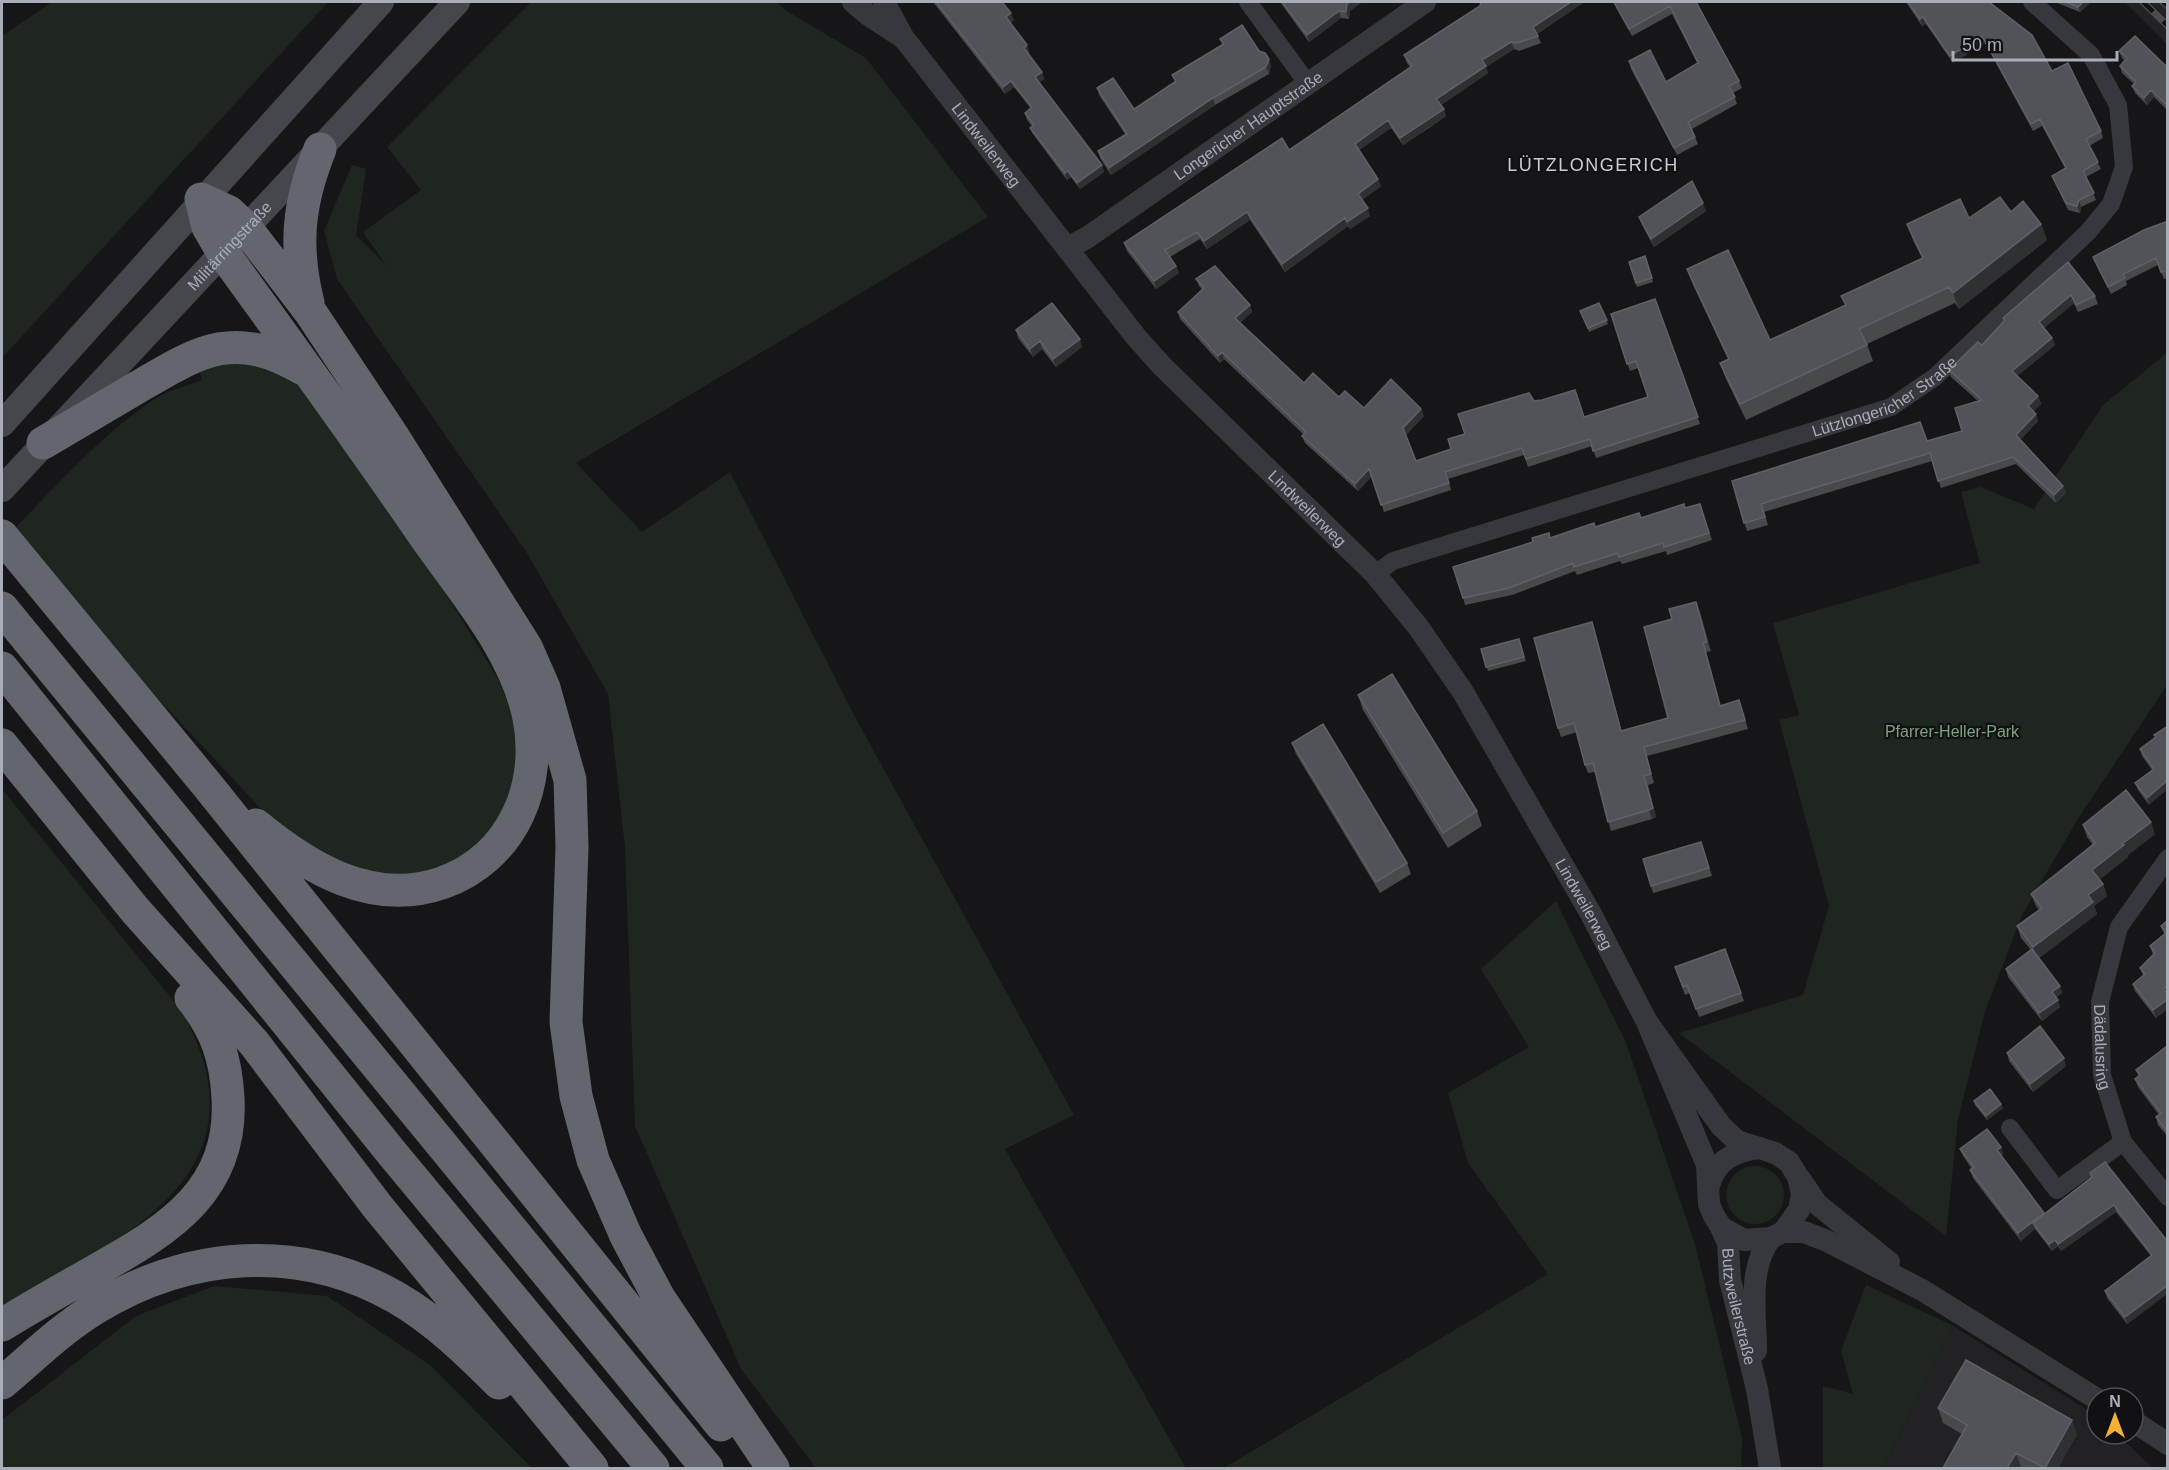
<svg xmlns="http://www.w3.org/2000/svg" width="2169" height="1470" font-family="Helvetica,sans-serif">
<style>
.built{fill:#222225}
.green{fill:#1e261f}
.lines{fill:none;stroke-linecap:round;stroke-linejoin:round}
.minor{stroke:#37383d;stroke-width:18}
.tertiary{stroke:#37383d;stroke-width:22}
.secondary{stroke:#45474d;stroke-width:26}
.motorway{stroke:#63666e;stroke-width:33}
.rail-casing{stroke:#4a4c52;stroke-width:7}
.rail{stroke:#111113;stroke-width:4.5;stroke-dasharray:14;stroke-linecap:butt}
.wall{fill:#47494d}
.shaded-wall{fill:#2f3033}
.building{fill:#525359;stroke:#5f6168;stroke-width:1.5}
.labels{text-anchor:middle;stroke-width:4.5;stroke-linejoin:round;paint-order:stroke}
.street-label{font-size:16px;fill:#a8adb8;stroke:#111113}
.park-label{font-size:16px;fill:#7fa381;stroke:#111113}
.neighbourhood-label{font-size:18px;letter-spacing:1.5px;fill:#c9ccd4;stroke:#111113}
</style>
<rect width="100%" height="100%" fill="#161618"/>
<path class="built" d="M2125,2H2167V44Z
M1952,1325L2097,1416V1434H2117L2153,1468H1884Z"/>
<path class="green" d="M52,2H328L2,358V36Z
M531,2H777L785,10L866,58L988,217L576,463L642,532L730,472L854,715L1074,1115L1005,1149L1186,1468H816L741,1369L635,1126L625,848L608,694L527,553L337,279L324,231L352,165L366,169L356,235L386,265L363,232L421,190L387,147Z
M2167,353V685L2079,817L2023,913L1985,1011L1958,1119L1946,1236L1679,1033L1803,995L1829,906L1779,720L1799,715L1773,623L1980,563L1961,492L1980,487L2034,509L2103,405Z
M210,359L281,369L304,389L433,573L498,679L515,720L519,762L497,828L445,870L386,878L323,857L265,813L131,670L133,668L122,659L14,529C58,484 102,434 155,399C169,390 187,386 202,380L197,364Z
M2,789L181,1010C274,1174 122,1240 2,1305Z
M1556,901L1626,1043L1695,1244L1742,1438L1741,1468H1224L1548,1274L1468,1163L1448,1093L1529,1047L1481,969Z
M1726 1195a29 29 0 1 1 58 0a29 29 0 1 1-58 0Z
M1866,1285L1952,1325L1884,1468H1823V1386L1853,1394L1841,1351Z
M214,1286L327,1296L430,1365L532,1468H2V1420L136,1316Z"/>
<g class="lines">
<g class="minor">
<path d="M1248,2L1308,84"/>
<path id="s1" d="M1375,574L1393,561L1891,407L1935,377L2088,232L2111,204L2124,167L2118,105L2091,55L2032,2"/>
<path id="s2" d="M2168,858L2119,927L2100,1002L2102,1075L2123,1142L2168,1197"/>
<path d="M2010,1128L2057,1190L2123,1142"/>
</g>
<g class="tertiary">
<path d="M853,2L867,14L902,37"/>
<path id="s3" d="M884,2L903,37L1136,337L1162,366L1375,574L1419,628L1463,692L1591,914L1647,1022L1707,1165L1709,1204L1714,1216L1721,1227L1744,1240L1771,1238L1783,1232L1799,1210L1802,1194L1798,1177L1789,1162L1775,1153L1737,1141L1721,1126L1647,1022"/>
<path id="s4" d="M1068,248L1088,237L1425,2"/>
<path d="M1800,1179L1817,1204L1889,1262"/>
<path d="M1709,1186C1715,1161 1734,1151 1759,1148"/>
<path id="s5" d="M1721,1227L1728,1243L1730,1280L1757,1389L1770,1468"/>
<path d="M1783,1232H1804L1827,1241L1922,1290L2097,1399"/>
<path d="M1756,1351C1756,1315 1747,1268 1771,1238"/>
<path d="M2133,1421L2168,1444"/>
</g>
<g class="secondary">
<path d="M2,424L381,2"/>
<path id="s6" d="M2,489L457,2"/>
</g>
<path class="motorway" d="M201,199L229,212L246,228L311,313L394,438L526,647L544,688L570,780L572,847L566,1022L576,1096L593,1160L626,1236L659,1298L773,1468
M201,199L208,227L222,251C291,347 361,443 428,541C465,593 513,649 528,713C544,784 513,858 442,883C372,907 308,868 256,825
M308,303C294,246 298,204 320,149
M43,443C75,424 107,405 138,387C201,350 234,329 303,369
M2,536L208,786L721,1425
M2,608L707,1468
M2,668L391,1152L653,1468
M2,745L135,910L254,1043L377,1206L592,1468
M2,1325C34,1305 67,1287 100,1268C171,1228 233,1189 228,1098C226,1058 216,1029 191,998
M2,1383C32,1358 60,1330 94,1309C188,1251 300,1242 397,1298C435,1320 469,1353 499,1383"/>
<defs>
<path id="rail" d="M2143,2L2168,26
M2163,2L2168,6"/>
</defs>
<use href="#rail" class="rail-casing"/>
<use href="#rail" class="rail"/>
</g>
<path class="wall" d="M933,2H1002L1014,20L1010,23L1027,45L1029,52L1028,53L1042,72L1044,79L1039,82L1102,165L1104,172L1080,189L1071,177L1067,180L1033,134L1030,128L1032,126L1027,120L1025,113L1031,109L1014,87L1005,94Z
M1280,2H1362L1350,11L1349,19L1341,18L1309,42Z
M1481,2H1584L1537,34L1541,43L1519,51L1514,49L1486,67L1488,73L1441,105L1446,116L1432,126L1403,145L1391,128L1359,150L1381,186L1362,200L1370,216L1350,229L1348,226L1285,272L1250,220L1207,249L1200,239L1170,257L1176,266L1179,273L1156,289L1127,251L1124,243L1289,150L1410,67L1407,63L1404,55L1480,6Z
M1613,2H1696L1739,81L1742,88L1733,93L1737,104L1692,129L1698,144L1677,155L1631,69L1629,61L1666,82L1698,64L1672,14L1632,36Z
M1906,2H1989L2052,71L2101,131L2103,138L2089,146L2101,169L2086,177L2096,200L2081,207L2080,213L2068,210L2052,176L2065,168L2042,126L2033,131L1985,43L1953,63L1926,24L1922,26Z
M2056,2H2091L2080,12L2057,3Z
M1220,39L1259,51L1271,65L1269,74L1215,105L1111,175L1100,158L1098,151L1125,134L1099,95L1097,88L1134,109L1175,82L1172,75L1222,44Z
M2119,51L2168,68V111L2154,97L2147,105L2135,93L2132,86L2134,84L2122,73L2120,66L2125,61L2122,58Z
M1706,211L1654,247L1642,225L1639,217Z
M2011,212L2041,224L2047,240L1959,309L1955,303L1867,344L1873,361L1746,420L1726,379L1720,363L1728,359L1693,285L1687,269L1770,340L1845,305L1841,296L1922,258L1913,240L1907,224L1969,218Z
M2168,221V278L2164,279L2158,265L2126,281L2127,285L2111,294L2093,257Z
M1645,256L1653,282L1637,287L1629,262Z
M2068,262L2095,296L2098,304L2078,312L2074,303L2044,328L2052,338L2055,345L2017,376L2038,396L2041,404L2033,411L2038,421L2020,440L2063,486L2066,493L2056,503L2016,464L1941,488L1932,461L1764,512L1768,525L1747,531L1732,481L1927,441L1962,431L1978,401L1951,377L1949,370L1982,345L2004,320L2003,318Z
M1196,279L1250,305L1252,312L1240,323L1304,383L1364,408L1421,409L1424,416L1406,435L1416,461L1451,449L1465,434L1534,401L1584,417L1648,397L1638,368L1630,371L1611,314L1655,299L1700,424L1596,458L1592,446L1528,467L1524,455L1448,479L1451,490L1384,512L1372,476L1358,491L1305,443L1302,436L1304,435L1224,359L1220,363L1180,319L1178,312L1202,290L1199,286Z
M1599,303L1608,324L1589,332L1580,311Z
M1016,330L1082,347L1056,367L1042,349L1033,357L1018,338Z
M1700,504L1712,540L1667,555L1666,551L1622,564L1620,561L1577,575L1575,571L1512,595L1465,605L1463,598L1550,538L1595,527L1685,508Z
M1696,602L1711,651L1706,652L1721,706L1742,709L1748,729L1647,756L1654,783L1648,785L1656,817L1652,819L1611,831L1595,772L1588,773L1585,765L1577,732L1561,737L1558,728L1595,631L1621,731L1668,718L1672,619Z
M1519,639L1526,661L1488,671L1481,649Z
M1358,695L1477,811L1482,826L1448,848L1363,710Z
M2168,726L2149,805L2138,790L2135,783L2152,770L2142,756L2140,749L2155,737Z
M1292,743L1407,863L1411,874L1380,893L1296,754Z
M2083,825L2155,834L2128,855V857L2100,879L2103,884L2107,896L2094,906L2097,914L2039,958L2060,986L2062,993L2056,998L2060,1007L2042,1021L2008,977L2006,969L2031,950L2021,938L2017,926L2039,910L2036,906L2031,894L2093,845L2087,837Z
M1704,850L1712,876L1653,893L1651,886Z
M2168,920L2156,1018L2135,991L2133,984L2143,976L2140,968L2153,955L2150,946L2164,934L2161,926Z
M1725,949L1744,1001L1699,1017L1690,993L1685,995L1675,967Z
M2168,1048V1137L2158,1125L2156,1117L2159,1115L2138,1087L2135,1079L2139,1077L2136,1070Z
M2007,1053L2066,1066L2033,1092L2009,1061Z
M1974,1101L2003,1108L1987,1120L1975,1105Z
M2001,1147L2003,1154L2001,1156L2045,1213L2091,1177L2090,1173L2168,1242V1293L2127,1324L2107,1298L2105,1291L2151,1256L2116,1212L2061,1251L2058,1246L2052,1251L2035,1229L2021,1241L1973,1178L1970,1170L1972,1169L1963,1156L1960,1149Z
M1938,1408L2077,1434L2058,1468H2023L2021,1467L2020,1468H1943L1962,1434L1943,1423Z"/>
<path class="shaded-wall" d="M1350,2H1362L1350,11L1349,19L1346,12L1347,4Z
M1571,2H1584L1536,34L1533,27Z
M2083,2H2091L2080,12L2078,7Z
M1339,11L1341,18L1309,42L1307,35Z
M1011,13L1014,20L1008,24L1006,17Z
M1923,17L1926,24L1922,26L1920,19Z
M1982,36L1985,43L1953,63L1950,56Z
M1511,42L1514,49L1486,67L1488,73L1439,106L1436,99L1482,60Z
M1027,45L1029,52L1026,54L1024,48Z
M1269,59L1271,65L1269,74L1266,67Z
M1042,72L1044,79L1037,84L1035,77Z
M1011,81L1014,87L1005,94L1003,87Z
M2151,90L2154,97L2147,105L2144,98Z
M1213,98L1215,105L1111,175L1109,168Z
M1444,109L1446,116L1403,145L1400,138Z
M1388,120L1391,128L1357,151L1355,144Z
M1102,165L1104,172L1080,189L1077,183Z
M1068,171L1071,177L1067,180L1065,173Z
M1378,179L1381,186L1360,201L1358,194Z
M2079,200L2081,207L2080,213L2077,206Z
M1703,203L1706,211L1654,247L1651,239Z
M1368,208L1370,216L1350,229L1347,222Z
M1247,212L1250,220L1207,249L1204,241Z
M1345,218L1348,226L1285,272L1282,264Z
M2041,224L2047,240L1959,309L1953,293Z
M1176,266L1179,273L1156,289L1154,281Z
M2071,295L2074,303L2042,330L2039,322Z
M1250,305L1252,312L1238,325L1235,318Z
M2052,338L2055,345L2015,378L2012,371Z
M1080,339L1082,347L1056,367L1053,359Z
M1040,341L1042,349L1033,357L1030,349Z
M1222,352L1224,359L1220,363L1218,356Z
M2038,396L2041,404L2031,414L2028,406Z
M1421,409L1424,416L1406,435L1403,428Z
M2036,414L2038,421L2018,442L2016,435Z
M1369,469L1372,476L1358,491L1355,484Z
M2063,486L2066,493L2056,503L2054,495Z
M1696,602L1700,611L1711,651L1707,642Z
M1592,622L1595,631L1624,740L1621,731Z
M1703,643L1706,652L1723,715L1720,706Z
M1644,747L1647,756L1654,783L1651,774Z
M1644,776L1656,817L1652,819L1649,810Z
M2168,780V789L2149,805L2147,798Z
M2151,822L2155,834L2128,855V857L2097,882L2092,870L2122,844Z
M2103,884L2107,896L2094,906L2097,914L2038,959L2033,947L2088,895Z
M2060,986L2062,993L2054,999L2052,992Z
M2168,999V1009L2156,1018L2153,1010Z
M2058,1000L2060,1007L2042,1021L2039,1013Z
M2064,1058L2066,1066L2033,1092L2030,1084Z
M2001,1104L2003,1108L1987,1120L1986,1116Z
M2001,1147L2003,1154L2000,1157L1997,1150Z
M2114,1205L2116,1212L2061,1251L2058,1244Z
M2044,1213L2033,1223L2035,1229L2021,1241L2018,1233Z
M2055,1240L2058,1246L2052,1251L2049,1244Z
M2168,1285V1293L2127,1324L2125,1317Z
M2072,1420L2077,1434L2058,1468H2045Z
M2016,1453L2021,1467L2020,1468H2007Z"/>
<path class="building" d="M936,2H1002L1011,13L1006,17L1027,45L1024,48L1042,72L1035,77L1102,165L1077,183L1068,171L1065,173L1030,128L1034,125L1025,113L1032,107L1011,81L1003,87Z
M1282,2H1350L1347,4L1346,12L1339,11L1307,35Z
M1481,2H1571L1533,27L1538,36L1517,43L1511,42L1482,60L1486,66L1436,99L1444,109L1429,119L1400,138L1388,120L1355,144L1378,179L1358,194L1368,208L1347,222L1345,218L1282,264L1247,212L1204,241L1197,232L1165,250L1176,266L1154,281L1124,243L1282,138L1289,150L1412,66L1404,55L1480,6Z
M1614,2H1696L1739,81L1729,86L1735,97L1688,122L1695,137L1674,148L1629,61L1650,50L1666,82L1698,63L1670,6L1629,29Z
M1908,2H1989L2032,35L2052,71L2068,63L2101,131L2086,139L2098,162L2083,171L2094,193L2079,200L2077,206L2066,203L2052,176L2066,168L2040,119L2031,124L1982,36L1950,56L1923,17L1920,19Z
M2066,2H2083L2078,7Z
M1242,25L1259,51L1265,53L1269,59L1266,67L1213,98L1109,168L1098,151L1127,134L1097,88L1113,78L1134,109L1176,81L1172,75L1224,44L1220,39Z
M2135,36L2168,68V106L2151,90L2144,98L2132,86L2136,82L2120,66L2127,58L2119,51Z
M1692,181L1703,203L1651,239L1639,217Z
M2000,197L2011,212L2023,201L2041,224L1953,293L1949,287L1859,329L1867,345L1740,404L1720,363L1729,359L1687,269L1728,250L1770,340L1846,305L1841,296L1923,258L1907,224L1960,199L1969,218Z
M2168,221V270L2161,272L2156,258L2123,274L2125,278L2108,287L2093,257L2144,230Z
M1645,256L1652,278L1636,283L1629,262Z
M2068,262L2095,296L2076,305L2071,295L2039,322L2052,338L2012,371L2038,396L2028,406L2036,414L2016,435L2063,486L2054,495L2013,457L1938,481L1930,453L1761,504L1765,517L1744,523L1732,481L1920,422L1927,441L1962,431L1955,408L1982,400L1949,370L1978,342L1982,345L2005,320L2003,318Z
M1215,266L1250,305L1235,318L1304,383L1313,373L1339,397L1345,391L1364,408L1391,379L1421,409L1403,428L1416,461L1451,449L1448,439L1465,434L1458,414L1529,393L1534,401L1542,400L1575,390L1584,417L1648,397L1636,361L1627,364L1611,314L1655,299L1698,417L1593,451L1590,439L1526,459L1522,448L1445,472L1449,483L1381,505L1369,469L1355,484L1302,436L1306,432L1222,352L1218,356L1178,312L1204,288L1196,279Z
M1052,303L1080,339L1053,359L1040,341L1030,349L1016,330Z
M1599,303L1607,320L1588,328L1580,311Z
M1684,504L1685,508L1700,504L1709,533L1664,547L1663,543L1619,557L1618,553L1574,567L1573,563L1509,588L1463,598L1453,567L1533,542L1532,538L1549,533L1550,538L1594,523L1595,527L1639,513L1641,518Z
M1696,602L1707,642L1703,643L1720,706L1739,700L1745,720L1644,747L1651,774L1644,776L1653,808L1649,810L1608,822L1593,763L1585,765L1574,723L1558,728L1534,638L1592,622L1621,731L1668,718L1644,627L1672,619L1669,609Z
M1519,639L1524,657L1486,667L1481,649Z
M1392,674L1477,811L1443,833L1358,695Z
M1323,724L1407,863L1376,882L1292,743Z
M2168,726V780L2147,798L2135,783L2154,769L2140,749L2156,737L2154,735Z
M2126,790L2151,822L2122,844L2124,845L2092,870L2103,884L2088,895L2093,902L2033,947L2017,926L2042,908L2031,894L2095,843L2083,825Z
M1701,842L1709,868L1651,886L1643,859Z
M2168,920V986L2164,989L2168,994V999L2153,1010L2133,984L2145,974L2140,968L2155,953L2150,946L2166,933L2161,926Z
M1725,949L1741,993L1696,1009L1687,985L1683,987L1675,967Z
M2032,949L2060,986L2052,992L2058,1000L2039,1013L2006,969Z
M2040,1026L2064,1058L2030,1084L2007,1053Z
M2166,1047L2168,1048V1133L2156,1117L2161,1113L2135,1079L2140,1075L2136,1070Z
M1990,1089L2001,1104L1986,1116L1974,1101Z
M1987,1129L2001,1147L1997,1150L2044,1213L2018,1233L1970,1170L1974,1167L1960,1149Z
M2105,1162L2168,1242V1285L2125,1317L2105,1291L2152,1255L2114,1205L2058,1244L2055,1240L2049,1244L2033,1223L2092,1177L2090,1173Z
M1966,1360L2072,1420L2045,1468L2016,1453L2007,1468H1943L1967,1425L1938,1408Z"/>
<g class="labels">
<g class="street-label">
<text dy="6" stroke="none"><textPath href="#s4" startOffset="218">Longericher Hauptstraße</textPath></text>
<text dy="6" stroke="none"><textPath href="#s3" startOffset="176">Lindweilerweg</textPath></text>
<text dy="6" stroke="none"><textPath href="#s6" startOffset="333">Militärringstraße</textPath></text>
<text dy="6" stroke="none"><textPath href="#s1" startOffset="542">Lützlongericher Straße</textPath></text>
<text dy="6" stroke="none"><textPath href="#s3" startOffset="662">Lindweilerweg</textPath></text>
<text dy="6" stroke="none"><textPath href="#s3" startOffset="1148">Lindweilerweg</textPath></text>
<text dy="6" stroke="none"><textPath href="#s2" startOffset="207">Dädalusring</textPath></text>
<text dy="6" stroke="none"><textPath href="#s5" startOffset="82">Butzweilerstraße</textPath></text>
</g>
<g class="park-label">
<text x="1952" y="737">Pfarrer-Heller-Park</text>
</g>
<g class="neighbourhood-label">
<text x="1593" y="171">LÜTZLONGERICH</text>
</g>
</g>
<rect width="2169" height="1470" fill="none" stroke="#a8adb8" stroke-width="6"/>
<g transform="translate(2115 1416)"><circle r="28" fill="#111113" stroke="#4d4f55" stroke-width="1.5"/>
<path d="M0-4.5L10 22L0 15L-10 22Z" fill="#f2b134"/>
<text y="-9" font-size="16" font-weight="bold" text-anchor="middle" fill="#a8adb8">N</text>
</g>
<path d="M1953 51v9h164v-9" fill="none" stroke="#a8adb8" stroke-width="3"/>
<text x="1962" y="51" font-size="18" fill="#a8adb8" stroke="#111113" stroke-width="4.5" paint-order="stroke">50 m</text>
</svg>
